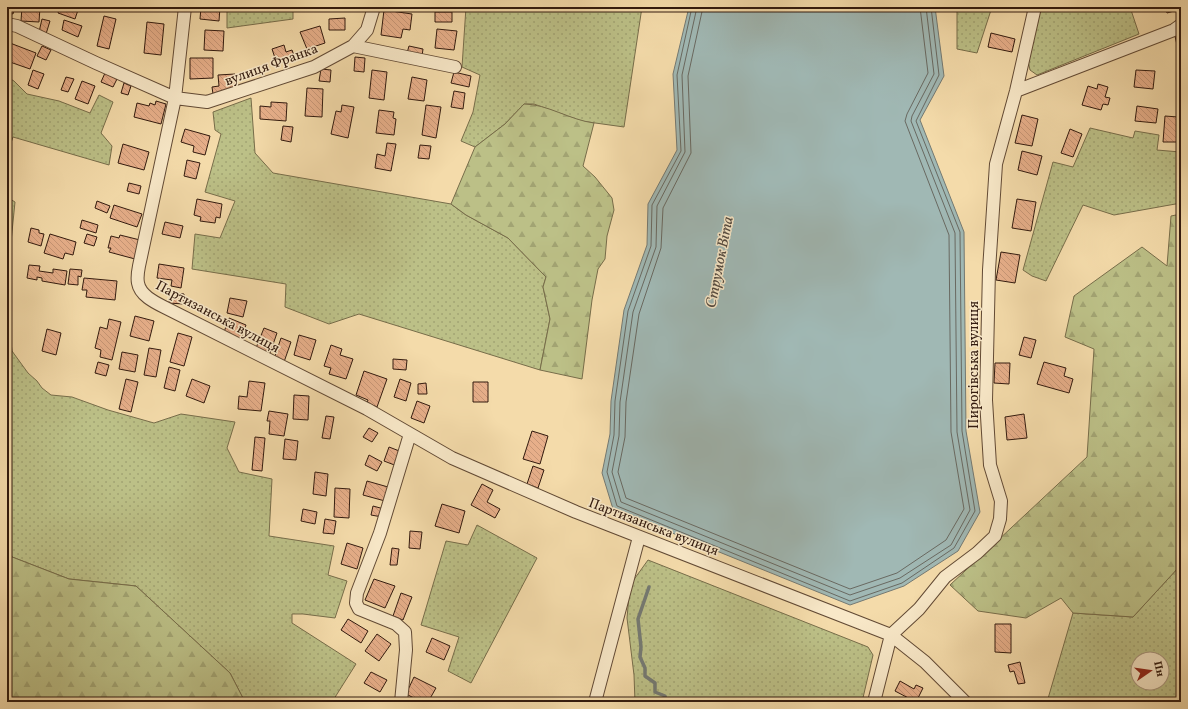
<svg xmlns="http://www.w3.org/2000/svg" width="1188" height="709" font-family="Vollkorn,serif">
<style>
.grass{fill:url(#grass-dots);stroke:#776d4a;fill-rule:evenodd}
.forest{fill:url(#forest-firs);stroke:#776d4a}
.water{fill:#a0b8b4;stroke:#747972}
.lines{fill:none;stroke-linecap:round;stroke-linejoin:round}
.shore{stroke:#696961;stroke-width:1}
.stream{stroke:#747972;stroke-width:3.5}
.building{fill:url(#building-back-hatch);stroke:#321a0e}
.minor-casing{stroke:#624a35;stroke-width:14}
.minor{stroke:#f8e8c8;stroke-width:12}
.labels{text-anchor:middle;stroke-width:3;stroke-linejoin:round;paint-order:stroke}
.street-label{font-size:14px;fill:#321a0e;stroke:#f8e8c8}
.water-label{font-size:15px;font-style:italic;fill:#534940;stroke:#f8e8c8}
</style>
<defs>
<pattern id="grass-dots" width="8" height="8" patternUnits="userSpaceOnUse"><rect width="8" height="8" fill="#bcc087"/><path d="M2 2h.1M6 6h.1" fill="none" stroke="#a2a473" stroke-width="1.8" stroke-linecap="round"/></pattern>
<pattern id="forest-firs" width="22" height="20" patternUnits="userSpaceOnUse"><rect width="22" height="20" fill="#bcc087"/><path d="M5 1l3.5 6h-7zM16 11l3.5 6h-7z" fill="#a2a473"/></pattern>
<pattern id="building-back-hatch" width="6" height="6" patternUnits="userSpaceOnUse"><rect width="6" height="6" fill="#e7af8a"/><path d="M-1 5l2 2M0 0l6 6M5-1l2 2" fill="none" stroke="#c79676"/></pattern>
</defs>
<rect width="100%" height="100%" fill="#f4dbaa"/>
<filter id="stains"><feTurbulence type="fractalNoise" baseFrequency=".005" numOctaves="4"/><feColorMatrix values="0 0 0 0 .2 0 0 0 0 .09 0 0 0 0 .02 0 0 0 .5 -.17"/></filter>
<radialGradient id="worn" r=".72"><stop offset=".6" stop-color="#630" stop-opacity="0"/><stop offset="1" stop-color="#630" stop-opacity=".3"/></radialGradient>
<path class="grass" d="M227,7H293V19L227,28Z
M466,7H642L624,127L581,121L534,104H524L505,124L475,147L461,141L473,112L480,75L462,67Z
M957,7H992L977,53L957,49Z
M1084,7H1130L1139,34L1037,75L1030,70L1027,56L1039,10Z
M7,77L14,81L27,94L59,101L90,113L99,95L113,102L101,133L112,146L109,165L13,137L7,155Z
M251,98L255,153L273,173L451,204L466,215L508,238L546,277L543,287L550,319L540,370L359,314L329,324L285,307L286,284L192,269L195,234L220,238L235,201L205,192L221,134L215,130L213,112Z
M1090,128L1133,138L1135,131L1159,135L1157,150L1180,152L1181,148V203L1114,215L1083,205L1046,281L1032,276L1023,270L1053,162L1073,167Z
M7,197L15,202L9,262L10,334L12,351L28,373L37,381L42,388L51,395L72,397L108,410L154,423L181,414L235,422L227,448L239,472L272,479L269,536L334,546L328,575L347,581L335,618L303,614H292V623L356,664L332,702H245L230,673L136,586L69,579L7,555Z
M477,525L537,558L471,683L448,671L459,637L421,625L446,541L468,545Z
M648,560L868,647L873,655L862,702H635L634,675L627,618L630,585Z
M1181,563V702H1047L1073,613L1133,617L1178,568ZM1138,659H1162V683H1138Z"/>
<path class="forest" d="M524,104C547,104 570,120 594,123L583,166L595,177L612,198L614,210L607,236L605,259L598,269L592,300L582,379L540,370L550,319L543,287L546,277L508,238L466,215L451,204L475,147L505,124Z
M1181,214V563L1178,568L1133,617L1073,613L1061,598L1026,618L978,611L950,585L1087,457L1094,349L1065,337L1074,296L1142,247L1167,266L1171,216Z
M7,555L69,579L136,586L230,673L245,702H7Z"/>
<path class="water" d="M689,7H935L944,76L920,120L964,232L966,431L980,512L958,551L904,586L850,605L613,509L602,473L610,434L611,401L624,310L647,245L648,204L677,150L673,74Z"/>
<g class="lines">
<path class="shore" d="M692,7L677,75L681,151L652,205L651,246L628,311L615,401L614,435L607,472L617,506L850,601L902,583L954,548L975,511L962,431L960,232L916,121L939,75L931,7
M697,7L682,75L685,152L657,206L656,247L633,312L620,402L619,436L612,472L621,502L850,595L900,578L951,545L970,510L957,432L955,233L911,121L912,116L934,74L926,7
M703,7L688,76L691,153L663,208L661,248L639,314L626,402L625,437L618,472L626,498L850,589L897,573L946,540L964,509L951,432L949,235L905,121L907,114L928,73L920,7"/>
<path class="stream" d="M649,587L638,619L641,647L640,657L645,668V676L655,683V692L665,696L666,702"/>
</g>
<path class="building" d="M7,7H15L13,14L7,12Z
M22,7H40L39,22L21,21Z
M60,7H79L75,19L58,13Z
M201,7H220L219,21L200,19Z
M391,7H406L405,11L390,9Z
M1165,7H1181V10V9L1167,13Z
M384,10L412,14L410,30L403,29L401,38L381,35Z
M435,12H452V22H435Z
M104,16L116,19L109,49L97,46Z
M345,18V30H329V19Z
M42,19L50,21L46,34L39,32Z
M64,20L82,26L78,37L62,30Z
M147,22L164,24L161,55L144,53Z
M320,26L325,43L307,49L300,32Z
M437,29L457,31L454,50L435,48Z
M205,30L224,31L223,51L204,50Z
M991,33L1015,39L1012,52L988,47Z
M1181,34V59H1180L1175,36Z
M10,43L36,53L30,69L7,61V51Z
M284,45L286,52L292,50L295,58L277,64L272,49Z
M42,46L51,50L46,60L37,56Z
M409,46L423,49L422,56L407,53Z
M355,57L365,58L364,72L354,71Z
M190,58H213V78L190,79Z
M321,69L331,70L330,82L319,81Z
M33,70L44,74L38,89L28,85Z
M372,70L387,72L384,100L369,98Z
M1136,70L1155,71L1153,89L1134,87Z
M454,72L471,76L469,87L451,83Z
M105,73L117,79L113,87L101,82Z
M235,74L237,88L224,90V93L213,94L212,87L219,86L218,75Z
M66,77L74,79L68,92L61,90Z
M412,77L427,80L424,101L408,99Z
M82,81L95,86L88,104L75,99Z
M124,83L131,86L128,95L121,93Z
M1098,84L1108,87L1105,97L1110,98L1108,105L1103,104L1101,110L1082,105L1088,86L1097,89Z
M307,88L323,89L322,117L305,116Z
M454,91L465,93L463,109L451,107Z
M156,101L166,104L161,124L134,117L137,103L149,106L150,103L155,105Z
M271,102L287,103L286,121L260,119V106L271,107Z
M342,105L354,107L348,138L331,134L336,111L341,112Z
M426,105L441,107L436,138L422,135Z
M1137,106L1158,109L1156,123L1135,121Z
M379,110L394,112L393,118L396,119L394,135L376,133Z
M1022,115L1038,119L1032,146L1015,143Z
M1165,116L1178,117L1177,142H1163Z
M283,126L293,127L291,142L281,140Z
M185,129L210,136L205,155L193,152L194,146L181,142Z
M1070,129L1082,134L1073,157L1061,153Z
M387,143L396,144L391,171L375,168L377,154L385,156Z
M123,144L149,152L144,170L118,163Z
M420,145L431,146L429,159L418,158Z
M1022,151L1042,156L1037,175L1018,170Z
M187,160L200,163L196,179L184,176Z
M129,183L141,186L139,194L127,191Z
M197,199L222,204L220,218L216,217L215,223L200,221L201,217L194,215Z
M1017,199L1036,202L1031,231L1012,228Z
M97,201L110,206L107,213L95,208Z
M114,205L142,214L137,227L110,218Z
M82,220L98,225L96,233L80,228Z
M165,222L183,226L180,238L162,234Z
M31,228L39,230V233L44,234L41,246L28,242Z
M50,234L76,242L73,255L65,253L63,259L44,253Z
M87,234L97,237L94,246L84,243Z
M120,235L140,240L135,259L109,252L111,248H108L111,236L119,238Z
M1001,252L1020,255L1015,283L996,280Z
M159,264L184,268L181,288L171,286L172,280L157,278Z
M29,265L40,266L39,271L53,273V269L67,271L65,285L42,281V278L37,277V280L27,278Z
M70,269L82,270L81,277L78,276V285L68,284Z
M84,278L117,281L115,300L86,297L87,290H82Z
M170,292L184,294L183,304L169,303Z
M230,298L247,301L243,317L227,313Z
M135,316L154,321L149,341L130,336Z
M229,318L246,325L240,341L223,335Z
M109,319L121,322L112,360L100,357L101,350L95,348L100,327L107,329Z
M264,328L277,333L270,353L256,348Z
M47,329L61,333L56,355L42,351Z
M178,333L192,337L184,366L170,362Z
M299,335L316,340L310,360L294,355Z
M1024,337L1036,340L1031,358L1019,355Z
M281,338L291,342L284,362L274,359Z
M331,345L342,349L340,355L353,359L346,379L329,374L331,368L324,366Z
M149,348L161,350L156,377L144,375Z
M122,352L138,355L135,372L119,369Z
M393,359L407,360L406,370L393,369Z
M98,362L109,365L106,376L95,373Z
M1044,362L1066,368L1064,376L1073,379L1069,393L1037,384Z
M995,363H1010L1009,384L994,383Z
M169,367L180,370L175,391L164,388Z
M364,371L387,379L377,407L367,403L368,400L356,395Z
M126,379L138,382L131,412L119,409Z
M192,379L210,386L204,403L186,396Z
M400,379L411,383L406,401L394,397Z
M249,381L265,383L261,411L238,409L239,396L247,397Z
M473,382H488V402H473Z
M426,383L427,394H418V384Z
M294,395L309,396L308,420L293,419Z
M417,401L430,406L424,423L411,418Z
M269,411L288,414L284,436L269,434L270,421H267Z
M1024,414L1027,438L1007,440L1005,417Z
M326,416L334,417L330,439L322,438Z
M369,428L378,433L372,442L363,437Z
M532,431L548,436L540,464L523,459Z
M255,437L265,438L262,471L252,470Z
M285,439L298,441L296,460L283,459Z
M389,447L402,452L397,466L384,461Z
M369,455L382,462L377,471L365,465Z
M533,466L544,470L538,488L527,484Z
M315,472L328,474L326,496L313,494Z
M367,481L388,487L385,501L363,495Z
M482,484L493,490L487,502L500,509L495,518L471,505Z
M335,488L350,489L349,518L334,517Z
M442,504L465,511L459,533L435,526Z
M373,506L384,509L382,517L371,515Z
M303,509L317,512L315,524L301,521Z
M325,519L336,521L334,534L323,533Z
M410,531L422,532L420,549L409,548Z
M347,543L363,548L357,569L341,564Z
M392,548L399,549L397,565H390Z
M374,579L395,586L385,608L365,600Z
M401,593L412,597L403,620L393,616Z
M348,619L368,631L361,643L341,630Z
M995,624H1011V653L995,652Z
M377,634L391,644L379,661L365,651Z
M432,638L450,646L444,660L426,652Z
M1020,662L1025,683L1018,684L1014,671L1010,672L1008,665Z
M371,672L387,680L380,692L364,683Z
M414,677L436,688L428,702H422L406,694Z
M900,681L914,689L916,685L923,688L916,702L895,691Z"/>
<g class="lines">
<defs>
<path id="minor" d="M185,7L175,98L139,266C138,271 137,278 138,283C140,295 154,302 164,307L367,409L452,458L576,512L891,635L925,662L965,702
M7,24L17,26L96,63L175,98L207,102L314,67L353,46L367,30L374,7
M353,46L455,67
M1016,91L1174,30L1181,25
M401,702L406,650L405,632L396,624L359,609L356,603L357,593L380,533L410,434
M595,702L639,537
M874,702L891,635L919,609L945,577L977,553L995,536L1000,519L1001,501L990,465L986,400L989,270L996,164L1016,91L1035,7"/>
</defs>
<use href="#minor" class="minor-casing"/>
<use href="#minor" class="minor"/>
</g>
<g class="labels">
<g class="street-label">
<text transform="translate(271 64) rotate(-20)" y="5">вулиця Франка</text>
<text transform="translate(218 316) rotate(28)" y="5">Партизанська вулиця</text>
<text transform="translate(973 365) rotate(-90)" y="5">Пирогівська вулиця</text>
<text transform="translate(654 526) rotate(21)" y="5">Партизанська вулиця</text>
</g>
<g class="water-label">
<text transform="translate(719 262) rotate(-79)" y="5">Струмок Віта</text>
</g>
</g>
<rect width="1188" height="709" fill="none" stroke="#f4dbaa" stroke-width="24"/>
<rect x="8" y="8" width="1172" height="693" fill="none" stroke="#321a0e" stroke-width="2"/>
<rect x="12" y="12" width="1164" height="685" fill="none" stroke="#321a0e"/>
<g transform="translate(1150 671) rotate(77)"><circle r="19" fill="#f8e8c8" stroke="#a9967e"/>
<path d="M0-3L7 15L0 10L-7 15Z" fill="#8f2418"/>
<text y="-6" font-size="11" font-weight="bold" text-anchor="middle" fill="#321a0e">Пн</text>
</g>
<rect width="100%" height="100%" filter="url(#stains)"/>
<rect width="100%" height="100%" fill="url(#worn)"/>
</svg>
